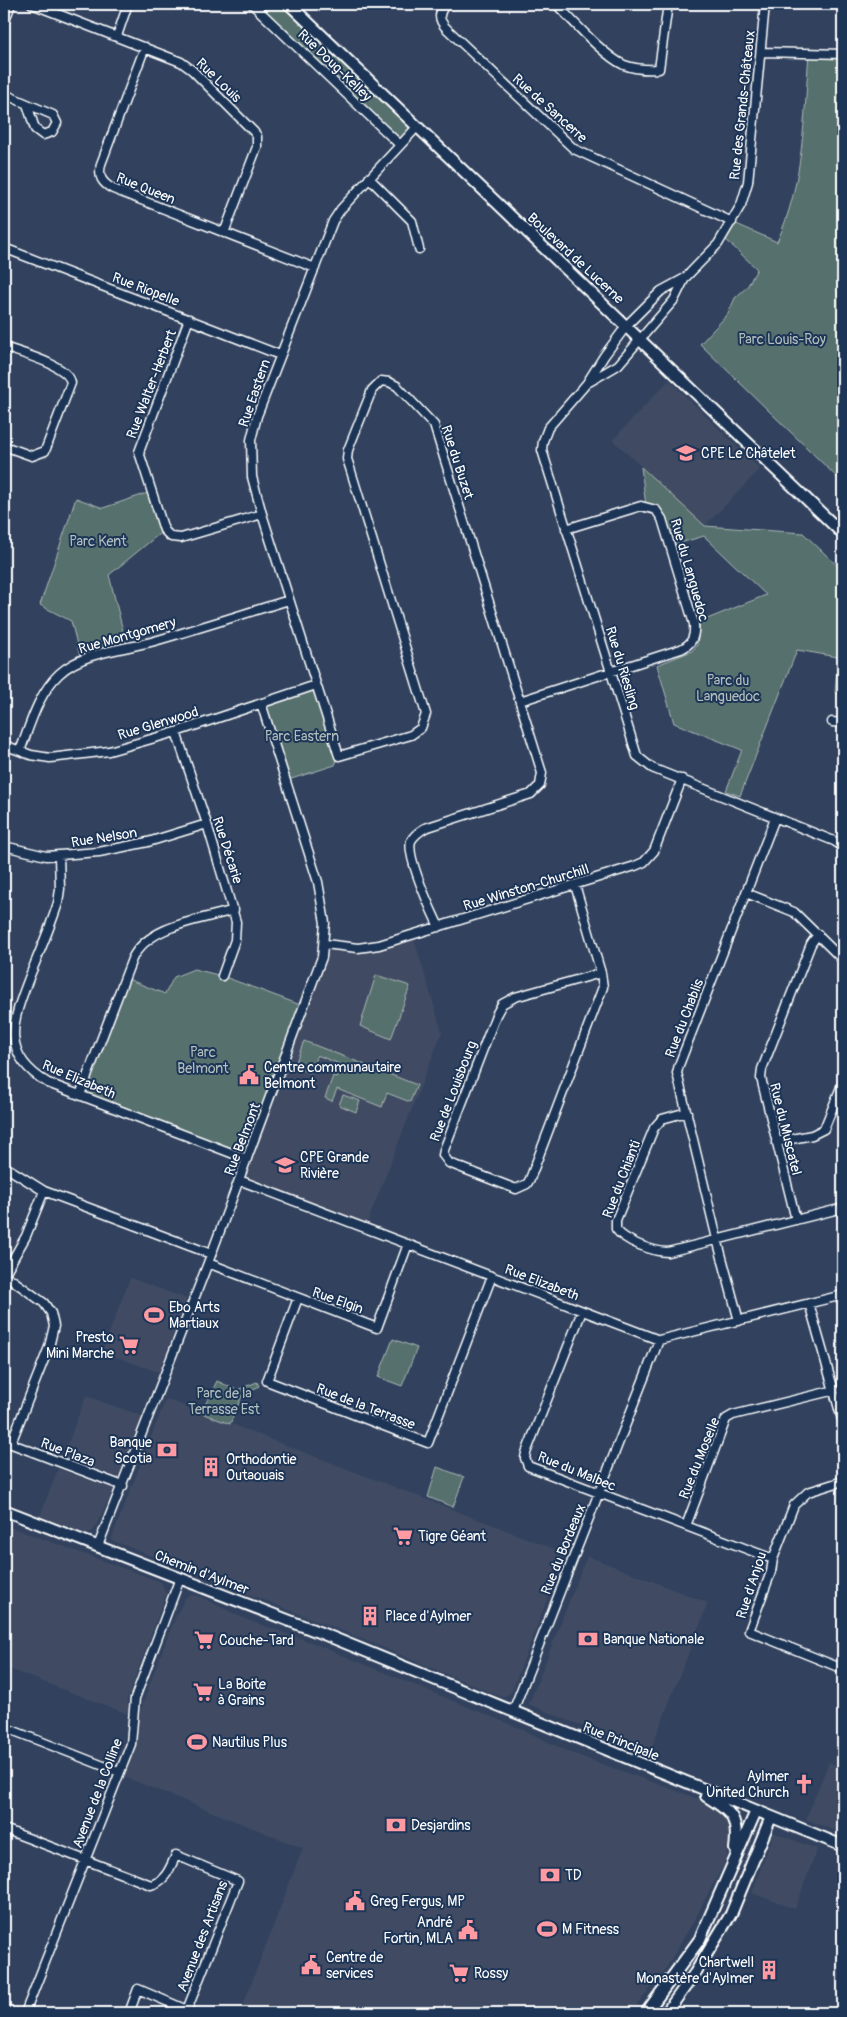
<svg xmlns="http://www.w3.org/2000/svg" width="847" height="2017" font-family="Pangolin,sans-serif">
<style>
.built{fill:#414b63}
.green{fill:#57706d;stroke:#abb8b6}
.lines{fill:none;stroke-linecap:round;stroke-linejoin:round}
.minor-casing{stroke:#fff;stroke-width:11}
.major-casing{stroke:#fff;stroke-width:14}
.minor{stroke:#1d3557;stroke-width:8}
.major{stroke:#1d3557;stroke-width:10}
.labels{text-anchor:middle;stroke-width:4;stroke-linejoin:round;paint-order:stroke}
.street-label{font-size:14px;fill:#fff;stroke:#1d3557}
.park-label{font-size:14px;fill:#b3bfbd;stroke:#1d3557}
.poi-label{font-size:14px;fill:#fff;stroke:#1d3557;text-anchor:start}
</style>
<rect width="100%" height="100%" fill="#32425e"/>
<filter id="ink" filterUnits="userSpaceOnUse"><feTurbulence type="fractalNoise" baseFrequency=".02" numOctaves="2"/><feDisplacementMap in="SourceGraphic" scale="10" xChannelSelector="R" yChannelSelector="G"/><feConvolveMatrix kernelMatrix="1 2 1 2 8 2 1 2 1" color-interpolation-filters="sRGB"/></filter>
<g filter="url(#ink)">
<path class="built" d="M669,380L760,469L705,526L613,440Z
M413,936L442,1032L365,1228L239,1180L325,944L358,948Z
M130,1278L187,1299L159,1372L102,1352Z
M86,1396L142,1416L118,1477L63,1456Z
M166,1399L565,1553L511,1693L502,1697L338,1629L111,1540Z
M58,1469L114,1489L93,1531L86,1533L40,1516Z
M4,1525L161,1582L166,1594L127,1699L128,1714L4,1667Z
M587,1556L708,1603L649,1754L529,1704Z
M190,1595L198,1596L247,1620L305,1640L521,1729L571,1753L721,1807L733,1830L725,1862L697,1915L663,1973L630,2013H240L303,1848L125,1777L138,1737L140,1713L149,1686L173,1623L185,1598Z
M829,1762L843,1768V1834L806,1819Z
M774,1833L817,1849L795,1909L752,1893Z"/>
<path class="green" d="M252,4H289L417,127L400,145Z
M809,53L843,54V483L700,344L728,314L735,298L747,287L757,269L723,237L732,222L777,242C804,183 804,117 809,53Z
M641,467L705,526L803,533L843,571V697L835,692L838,657L797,650L740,796L726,791L742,750L674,723L657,665L692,651L697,645L700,622L766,595L704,536L670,546L662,519L646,506Z
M151,492L164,530L109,575L127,647L81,660L71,621L40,605L76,498L103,508Z
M316,685L339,756L335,765L285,781L261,704Z
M194,969L222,976L306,1007L247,1159L80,1095L125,978L165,994L174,977Z
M376,975L410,986L391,1039L360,1026Z
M304,1041L417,1085L410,1102L387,1093L382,1107L337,1089L332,1101L325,1098L333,1076L337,1077L342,1065L317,1055L310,1073L294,1067Z
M343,1095L360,1101L356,1112L339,1105Z
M393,1339L417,1348L402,1386L378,1377Z
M217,1381L237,1390L257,1382L259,1386L242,1396L230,1424L201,1413Z
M437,1467L464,1477L453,1507L428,1497Z"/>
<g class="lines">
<defs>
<path id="minor" d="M32,4L181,62L192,70L254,132L257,136V147L224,233
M252,4L400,145
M446,4C438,13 438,19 446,28L574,149L732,222
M556,4C572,20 604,56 624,65C635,69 647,70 659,69L668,4
M765,4L748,182L741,205L718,244L685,278L661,291L627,325L604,356L587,383L548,428L543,441L542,450L637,756L652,768L834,841L843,847
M4,23L11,4
M117,36L128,4
M145,47L101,164C98,177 102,183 113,189L315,268
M762,52L843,54
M4,94L53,115L57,123L52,132L43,135L35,129L27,104
M417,127L341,209L333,221L257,416L251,440L252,477L262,514L339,756L411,735L421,728L426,714L350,468L347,459L348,450L372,390L381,381L389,382L397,386L434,425L542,773L540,785L531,794L425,828C420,831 414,835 411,841C406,857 431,910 439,927
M369,178L412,221L419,249
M4,248L280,355
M189,319L139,452L164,530L171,537L181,538L262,514
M4,347C20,353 69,365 71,383L45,451L32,456L4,446
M589,382L618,365L674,300L685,278
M520,701L681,649C692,644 695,637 694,624L662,519L656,510L641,506L566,529
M832,722L843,723
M176,732L207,824L236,922L235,940L222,976
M4,745L31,755L50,758L109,751L176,732L316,685
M20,751C30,725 38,694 59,674C83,652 121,650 151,642C197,629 243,614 289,600
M4,846L46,856L99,852L148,842L207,824
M59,856L60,889L58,903C50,928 39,953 29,978C12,1022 0,1055 48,1083L247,1159
M575,885L601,973L603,987L530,1179L527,1184L516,1189L449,1163L443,1155L444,1150L496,1015L502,1004L515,997L601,973
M746,893L794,912L843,960
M325,944L358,948L379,945L635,866L644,862L654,851L682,779
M80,1095L132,959C148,925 201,920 234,910
M687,1112L662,1119L654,1128L616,1220V1229C624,1241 653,1252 668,1252L843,1208
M776,1142L812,1135L824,1129L843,1082
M4,1166L44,1191L211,1254
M239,1180L659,1340L843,1295
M796,1220L761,1078L762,1069L811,944L818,934
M208,1263L377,1328L408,1244
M4,1274L44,1303L51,1313L54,1326L49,1347L11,1443
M4,1275L26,1236L44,1191
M298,1298L267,1381L428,1443L492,1276
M809,1303L843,1423
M582,1311L526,1453L525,1458L528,1466L773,1559
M739,1321L717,1239L677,1073L679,1065L775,818
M4,1441L123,1486
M843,1481L808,1492L794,1505L773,1559L771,1572L749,1631L843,1669
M686,1526L726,1419L733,1415L835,1390
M98,1546L208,1263L322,957L325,923L318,882L261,703
M513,1711L659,1340
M4,1727L119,1772
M4,1829L151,1885C166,1881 170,1868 176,1855L238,1881L187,2010L138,1989L129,2013
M25,2013L131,1744L135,1698L180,1578"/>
<path id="major" d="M289,4L843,534
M4,1510L326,1635L843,1846
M706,1796C732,1812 739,1818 735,1849
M646,2013L700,1939L756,1811
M666,2013L695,1973L731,1914L771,1817"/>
</defs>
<use href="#minor" class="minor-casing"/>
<use href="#major" class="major-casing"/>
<use href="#minor" class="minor"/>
<use href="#major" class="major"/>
</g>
</g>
<defs>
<symbol id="school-bare" viewBox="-9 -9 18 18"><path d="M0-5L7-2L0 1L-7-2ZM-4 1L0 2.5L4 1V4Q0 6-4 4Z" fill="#ff9aa2" stroke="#1d3557" stroke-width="2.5" paint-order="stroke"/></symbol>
<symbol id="civic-bare" viewBox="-9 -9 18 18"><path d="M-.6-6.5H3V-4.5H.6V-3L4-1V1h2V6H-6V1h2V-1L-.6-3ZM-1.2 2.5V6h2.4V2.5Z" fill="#ff9aa2" stroke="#1d3557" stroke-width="2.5" paint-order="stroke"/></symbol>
<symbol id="stadium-bare" viewBox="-9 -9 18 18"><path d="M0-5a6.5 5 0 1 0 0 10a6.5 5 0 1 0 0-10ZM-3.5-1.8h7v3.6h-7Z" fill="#ff9aa2" stroke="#1d3557" stroke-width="2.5" paint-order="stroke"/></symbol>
<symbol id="supermarket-bare" viewBox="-9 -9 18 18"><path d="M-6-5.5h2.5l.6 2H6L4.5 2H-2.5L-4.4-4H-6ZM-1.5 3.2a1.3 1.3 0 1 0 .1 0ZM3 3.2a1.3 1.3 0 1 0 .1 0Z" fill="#ff9aa2" stroke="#1d3557" stroke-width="2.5" paint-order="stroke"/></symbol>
<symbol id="bank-bare" viewBox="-9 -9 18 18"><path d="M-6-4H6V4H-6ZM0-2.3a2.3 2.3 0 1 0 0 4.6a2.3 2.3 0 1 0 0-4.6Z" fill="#ff9aa2" stroke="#1d3557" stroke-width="2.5" paint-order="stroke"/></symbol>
<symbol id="building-bare" viewBox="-9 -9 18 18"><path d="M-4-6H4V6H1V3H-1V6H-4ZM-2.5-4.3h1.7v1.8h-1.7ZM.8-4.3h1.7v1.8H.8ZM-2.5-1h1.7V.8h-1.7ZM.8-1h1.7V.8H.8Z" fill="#ff9aa2" stroke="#1d3557" stroke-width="2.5" paint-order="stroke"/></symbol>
<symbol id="church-bare" viewBox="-9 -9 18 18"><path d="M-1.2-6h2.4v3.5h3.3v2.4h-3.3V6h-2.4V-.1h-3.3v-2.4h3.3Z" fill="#ff9aa2" stroke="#1d3557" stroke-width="2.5" paint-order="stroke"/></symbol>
</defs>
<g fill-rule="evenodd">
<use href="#school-bare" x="672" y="439" width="28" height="28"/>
<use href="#civic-bare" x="235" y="1061" width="28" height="28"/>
<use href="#school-bare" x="271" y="1151" width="28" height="28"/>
<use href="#stadium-bare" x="140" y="1301" width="28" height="28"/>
<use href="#supermarket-bare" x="115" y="1331" width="28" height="28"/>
<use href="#bank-bare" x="153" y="1436" width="28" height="28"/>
<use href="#building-bare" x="197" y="1453" width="28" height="28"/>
<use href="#supermarket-bare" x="389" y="1522" width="28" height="28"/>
<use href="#building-bare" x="356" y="1602" width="28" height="28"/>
<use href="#bank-bare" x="574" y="1625" width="28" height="28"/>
<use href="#supermarket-bare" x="190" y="1626" width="28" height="28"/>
<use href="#supermarket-bare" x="189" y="1678" width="28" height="28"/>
<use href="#stadium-bare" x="183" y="1728" width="28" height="28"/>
<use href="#church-bare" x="790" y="1770" width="28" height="28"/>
<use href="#bank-bare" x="382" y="1811" width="28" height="28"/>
<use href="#bank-bare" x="536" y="1861" width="28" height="28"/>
<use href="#civic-bare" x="341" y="1887" width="28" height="28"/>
<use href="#stadium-bare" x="533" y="1915" width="28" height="28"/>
<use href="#civic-bare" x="454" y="1916" width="28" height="28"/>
<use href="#civic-bare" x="297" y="1951" width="28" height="28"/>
<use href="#building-bare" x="755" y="1956" width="28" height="28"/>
<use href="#supermarket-bare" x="445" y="1959" width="28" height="28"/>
</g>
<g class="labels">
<g class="street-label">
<text transform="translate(335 65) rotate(44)" y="5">Rue Doug-Kelley</text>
<text transform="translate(219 80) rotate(44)" y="5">Rue Louis</text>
<text transform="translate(742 105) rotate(-84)" y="5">Rue des Grands-Châteaux</text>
<text transform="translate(550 108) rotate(42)" y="5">Rue de Sancerre</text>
<text transform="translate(146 188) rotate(22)" y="5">Rue Queen</text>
<text transform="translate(576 258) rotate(43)" y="5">Boulevard de Lucerne</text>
<text transform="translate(146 289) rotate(21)" y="5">Rue Riopelle</text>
<text transform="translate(151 384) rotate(-69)" y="5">Rue Walter-Herbert</text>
<text transform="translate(254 393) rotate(-71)" y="5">Rue Eastern</text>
<text transform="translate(458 462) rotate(72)" y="5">Rue du Buzet</text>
<text transform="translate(690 570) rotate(74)" y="5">Rue du Languedoc</text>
<text transform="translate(127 635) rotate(-16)" y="5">Rue Montgomery</text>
<text transform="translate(623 668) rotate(73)" y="5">Rue du Riesling</text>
<text transform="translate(158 723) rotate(-17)" y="5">Rue Glenwood</text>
<text transform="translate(104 837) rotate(-9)" y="5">Rue Nelson</text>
<text transform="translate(228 850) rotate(72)" y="5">Rue Décarie</text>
<text transform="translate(526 887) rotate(-17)" y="5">Rue Winston-Churchill</text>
<text transform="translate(684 1018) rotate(-69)" y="5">Rue du Chablis</text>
<text transform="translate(79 1079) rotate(23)" y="5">Rue Elizabeth</text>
<text transform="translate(453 1091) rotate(-69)" y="5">Rue de Louisbourg</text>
<text transform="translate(786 1129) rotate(76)" y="5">Rue du Muscatel</text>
<text transform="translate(242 1139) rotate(-69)" y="5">Rue Belmont</text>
<text transform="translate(621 1179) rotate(-69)" y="5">Rue du Chianti</text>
<text transform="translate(542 1282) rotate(21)" y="5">Rue Elizabeth</text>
<text transform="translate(338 1300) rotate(20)" y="5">Rue Elgin</text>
<text transform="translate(366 1406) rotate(21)" y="5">Rue de la Terrasse</text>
<text transform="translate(68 1452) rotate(21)" y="5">Rue Plaza</text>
<text transform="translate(699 1458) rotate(-68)" y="5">Rue du Moselle</text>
<text transform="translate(577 1471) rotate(22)" y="5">Rue du Malbec</text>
<text transform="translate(563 1549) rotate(-68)" y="5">Rue du Bordeaux</text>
<text transform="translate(202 1572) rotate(21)" y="5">Chemin d'Aylmer</text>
<text transform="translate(751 1585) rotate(-72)" y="5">Rue d'Anjou</text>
<text transform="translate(621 1741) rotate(22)" y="5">Rue Principale</text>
<text transform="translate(97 1793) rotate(-69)" y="5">Avenue de la Colline</text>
<text transform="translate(202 1936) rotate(-69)" y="5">Avenue des Artisans</text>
</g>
<g class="park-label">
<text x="782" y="344">Parc Louis-Roy</text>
<text x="98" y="546">Parc Kent</text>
<text x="728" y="685">Parc du<tspan x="728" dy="16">Languedoc</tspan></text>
<text x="302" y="741">Parc Eastern</text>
<text x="203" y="1057">Parc<tspan x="203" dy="16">Belmont</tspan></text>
<text x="224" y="1398">Parc de la<tspan x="224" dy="16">Terrasse Est</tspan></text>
</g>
<g class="poi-label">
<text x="701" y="458">CPE Le Châtelet</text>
<text x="264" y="1072">Centre communautaire<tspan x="264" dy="16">Belmont</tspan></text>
<text x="300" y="1162">CPE Grande<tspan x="300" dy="16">Rivière</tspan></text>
<text x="169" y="1312">Ebo Arts<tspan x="169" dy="16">Martiaux</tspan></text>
<text x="114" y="1342" text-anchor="end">Presto<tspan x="114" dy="16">Mini Marche</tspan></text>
<text x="152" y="1447" text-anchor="end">Banque<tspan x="152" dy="16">Scotia</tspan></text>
<text x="226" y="1464">Orthodontie<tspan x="226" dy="16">Outaouais</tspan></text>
<text x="418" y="1541">Tigre Géant</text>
<text x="385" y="1621">Place d'Aylmer</text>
<text x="603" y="1644">Banque Nationale</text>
<text x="219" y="1645">Couche-Tard</text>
<text x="218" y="1689">La Boite<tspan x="218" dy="16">à Grains</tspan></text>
<text x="212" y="1747">Nautilus Plus</text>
<text x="789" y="1781" text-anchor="end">Aylmer<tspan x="789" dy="16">United Church</tspan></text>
<text x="411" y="1830">Desjardins</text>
<text x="565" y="1880">TD</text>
<text x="370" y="1906">Greg Fergus, MP</text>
<text x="453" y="1927" text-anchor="end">André<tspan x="453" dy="16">Fortin, MLA</tspan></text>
<text x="562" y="1934">M Fitness</text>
<text x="326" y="1962">Centre de<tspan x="326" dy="16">services</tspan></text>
<text x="754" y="1967" text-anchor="end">Chartwell<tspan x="754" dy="16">Monastère d'Aylmer</tspan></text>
<text x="474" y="1978">Rossy</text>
</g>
</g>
<rect width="847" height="2017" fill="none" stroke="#1d3557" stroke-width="20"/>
<rect x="10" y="10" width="827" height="1997" fill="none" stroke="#fff" stroke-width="2" filter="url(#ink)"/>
</svg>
